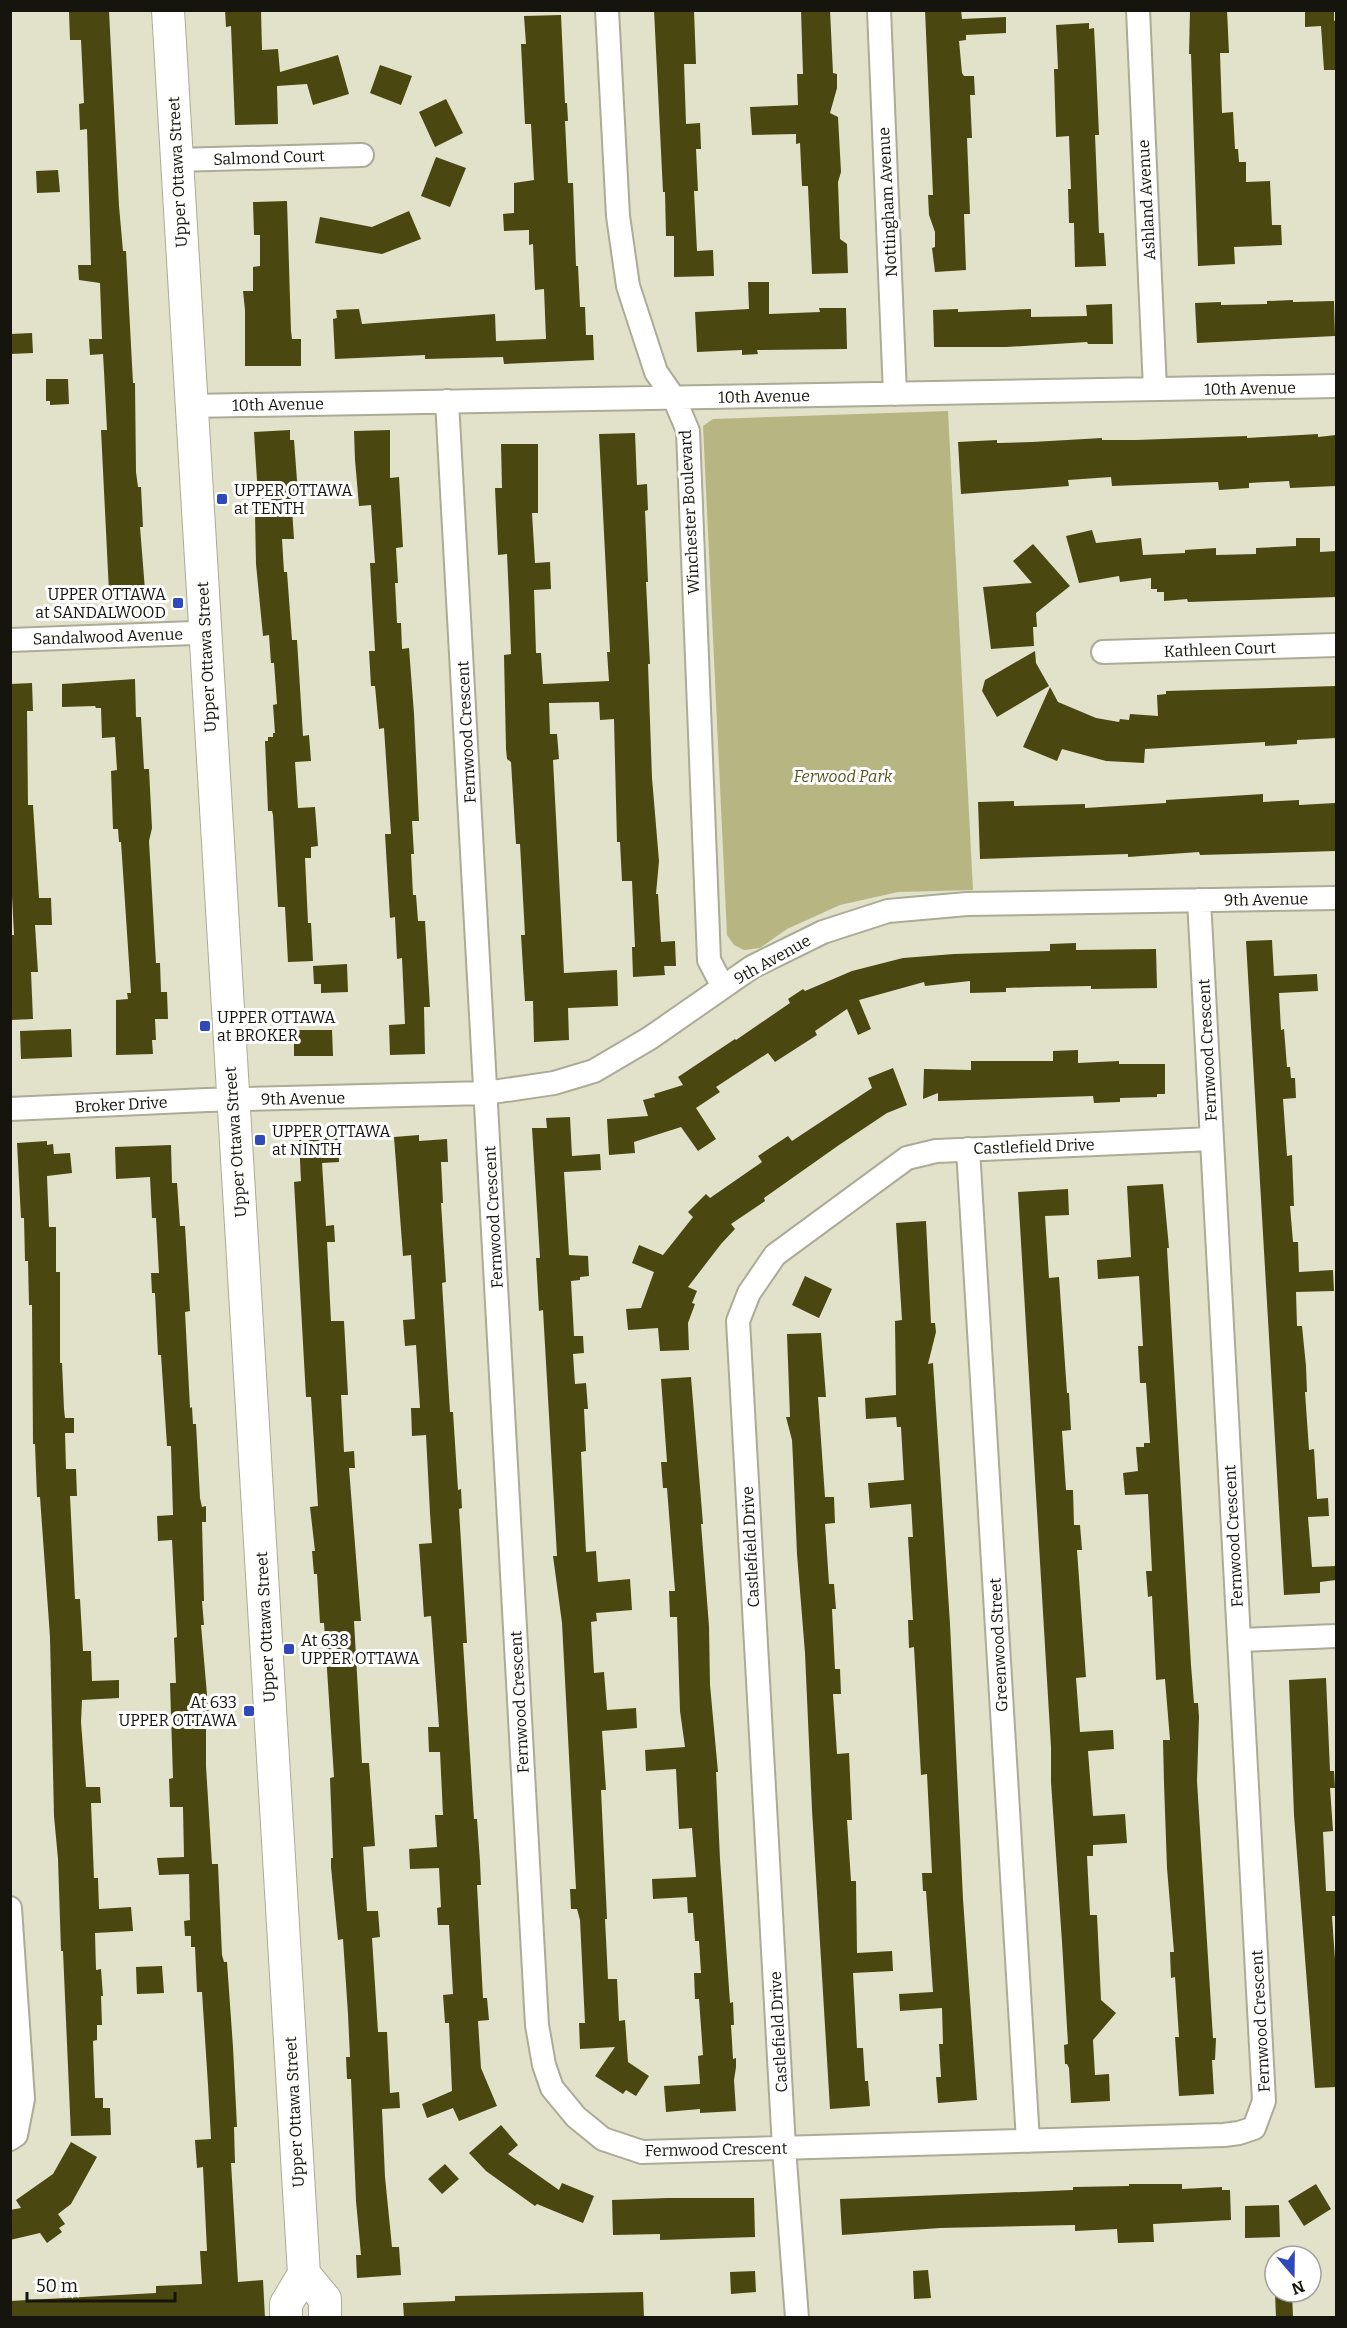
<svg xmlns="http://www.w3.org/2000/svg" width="1347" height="2328" font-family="Bitter,serif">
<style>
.green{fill:#b7b582}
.building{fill:#4b4710}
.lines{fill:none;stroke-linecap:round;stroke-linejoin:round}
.minor-casing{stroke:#acab96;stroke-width:26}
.secondary-casing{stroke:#acab96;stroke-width:34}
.minor{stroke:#fff;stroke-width:22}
.secondary{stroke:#fff;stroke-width:32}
.poi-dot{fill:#3049ba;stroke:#fff;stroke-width:2}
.labels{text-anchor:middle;stroke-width:6;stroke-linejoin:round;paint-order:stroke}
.street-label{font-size:16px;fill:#15140d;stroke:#fff}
.poi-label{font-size:16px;fill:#15140d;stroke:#fff;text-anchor:start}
.park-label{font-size:16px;font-style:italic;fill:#56531e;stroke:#fff}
</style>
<rect width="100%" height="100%" fill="#e2e2cb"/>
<path class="green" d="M948,411L973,890L898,892L840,905L787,929L760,948L744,950L734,945L727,935L703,426L713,419Z"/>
<path class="building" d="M225,10H261L262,50L278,49L280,72L338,55L349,94L313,105L307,84L277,86L278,124L235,125L231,26L226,27Z
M654,10H694L696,64H684L686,124L700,123L701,149H696L698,191H694L697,251L713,250L714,276L674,277V236H666L665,192H663Z
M801,10H830L833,73L837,74V88L830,113L838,117L841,172L838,182L840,239L847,244L848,273L812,274L808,186H802L800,143L796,144V134L752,135L750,107L798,105L797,74H803Z
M925,10H961L962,19L1006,17V33L966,35V40L959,41L962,73L964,76H974L975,95H970L972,138H967L970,214H964L966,270L935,272L932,248L935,247V232L929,215L928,195H933Z
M1190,10H1227L1229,53H1220L1222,113L1233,112L1235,149H1238L1239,162H1246V182L1270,181L1272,225H1281L1282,245L1234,247L1235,264L1198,266L1191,54H1189Z
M1334,10V21L1336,20V70H1324L1321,26L1305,27V11Z
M109,11L119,206L123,251H126L133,383H135L136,472L138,487H141L143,527H140L145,590L109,592L101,430H107L104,371L103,354L90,355L89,339H102L100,283L79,280L78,265H91L87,129L80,130L79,104L84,103L81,40H70L69,12Z
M561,15L565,103H567L568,121H565L568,183H573L576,266H578L580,307H585L586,335H593L594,360L504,364L503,357L425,359V355L335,359L333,319L337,318L336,310L359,309L362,324L495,314L496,341L546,339L544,289L535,290L533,244L529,245V230L504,231L503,214L514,213V183L534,180L531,124H525L521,44H526L524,16Z
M1089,23V29L1094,28L1096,67L1099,135H1095L1099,233H1104L1106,266L1075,267L1074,223H1069L1068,189H1071L1069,136L1056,137L1054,69H1058L1056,25Z
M380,65L412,76L401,105L370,93Z
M446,99L463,133L435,147L419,112Z
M436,157L466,168L450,207L421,196Z
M58,170L60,192L37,193L36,171Z
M287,201L291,331L292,339H301V366H245V310L243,291H253V267L260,266V235H254L253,202Z
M409,211L421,239L382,254L315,243L320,217L372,227Z
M748,282H769V314L820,312L819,308H846L847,349L757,350L758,354L742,355V350L697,352L695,312L749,309Z
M1293,300V302L1334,301L1335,336L1197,343L1195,303L1221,302V305L1267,304V301Z
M1112,304L1113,344H1088L1087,342L1006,347H934L933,310L958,309V312L1031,309V317L1087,316L1086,305Z
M32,333L33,353L10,354V334Z
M46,379H68L69,404L50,405V401H46Z
M290,430V440H294L298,494H291L294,539H282L284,572H287L292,640H297L303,736L309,735L311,761L295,762L298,808L315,807L318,846L311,847V858H305L308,923H311L313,961L288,962L285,907H278L273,815L272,811H268L265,741H268V737H273V733H275L273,705L277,704L274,663H271L269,635L263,636L256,564L255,514L259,513L254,432Z
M390,430V478L399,477L403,547L396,548L398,583H395L397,623H401L402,649L409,648L414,714L419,821H412L414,854H411L413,895H416L418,921H425L430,1007H424L425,1054L390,1055L389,1025L405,1024L402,958L397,959L395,917L390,918L385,834H391L384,728L379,729L375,686H371L369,651H375L370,563H375L371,505L359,506L355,460L354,431Z
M635,433L637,485L647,484L648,510L645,511L648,582H646L650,664H648L652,778L659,861L656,894H658L661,942L675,941L676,966H664L665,975L633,977L632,947H635L632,881H622L620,842H617L614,719L600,720L599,702L549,703L550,734H557L559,759L553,760L564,973L617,970L618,1006L568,1008L569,1040L534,1042L533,1001H525L521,935H525L520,844H516L511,762L507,759L506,749L504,655L511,654L509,599L507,554L498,555L495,488H502L501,444H538V513H532L535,563L550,562L551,589L534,590L536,653H541L543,684L609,681L607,652H610L599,434Z
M1318,434V437L1336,435V486L1290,488L1289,481L1249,483V488L1219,490L1218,482L1112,486L1111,477L1068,480L1069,486L961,494L958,442L997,440V443L1032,442L1102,438V440H1136L1247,436V438Z
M1092,530L1096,543L1141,538L1143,555L1185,553V550L1216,548V555L1256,554V548L1296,546V538H1320V552L1336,551V597L1188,602L1187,599L1164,601V592H1157V589H1151V578L1120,582L1119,576L1079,583L1066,536Z
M1033,544L1070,586L1036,613L1037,627H1033L1034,646L991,649L983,587L1032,583L1013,561Z
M1035,651L1036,663L1049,686L997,717L982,691L985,680Z
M135,679L136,717H141L144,769H149L152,828L149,841L156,963H160L161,992H167L168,1019H155L156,1040H152L153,1054L116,1055V1000L128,999L127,993H131L121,842H119L118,829H113L111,771L117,770L115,737L102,738L101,708H96L95,706L62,707V684Z
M32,683L33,711H27L28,805H33L39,898H51L52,925H35L38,972H31L33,1019L10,1020V935H14L10,857V684Z
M1336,686V738L1297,740V744L1265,746V742L1145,749L1144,763L1106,761L1062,749L1057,761L1023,747L1050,687L1058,702L1096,718L1119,722L1120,719L1129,720L1130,714L1158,716L1157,695L1166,694V691Z
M1263,794V802L1299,800V805L1335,803L1336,851L1200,855L1199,852L1128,857V854L980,859L978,802L1014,801V806L1085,804V808L1166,803V800Z
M1272,940L1274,976L1317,974L1318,991L1279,993L1281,1030L1284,1029L1287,1067H1290L1291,1078H1295L1296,1098L1283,1099L1287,1156L1292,1155L1294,1206H1290L1293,1242H1298L1299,1272L1333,1270L1334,1291L1296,1292L1297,1326H1302L1306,1366L1307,1392H1305L1309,1450L1314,1449L1317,1499L1328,1498L1329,1516L1308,1517L1312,1567L1336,1566V1580L1320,1582V1593L1284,1595L1246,941Z
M1076,943V950L1156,949L1157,988L1091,989V986L1036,987L1006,988V992L970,993V981L925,986L924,982L859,1000L871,1029L858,1035L847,1009L815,1031L817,1035L775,1062L768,1053L716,1087L720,1092L696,1108L716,1139L698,1151L681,1127L634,1142L635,1153L609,1155L607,1119L648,1116L643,1100L655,1097L654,1094L683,1085L678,1077L735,1039L736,1040L790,1003L788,999L803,989L805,991L852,971L903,958L954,954L1050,951V944Z
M347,964L348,992L321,993V984H314L313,966Z
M71,1029L72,1057L21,1059L20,1031Z
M294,1030H332L333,1056H294Z
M1078,1050V1063L1119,1061V1064H1165V1094H1157V1097L1120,1098V1102L1094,1103L1093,1096L938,1101V1093L923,1099L924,1069L971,1070V1061H1053V1051Z
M893,1068L907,1105L887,1113L839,1145L764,1198L765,1201L731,1224L735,1229L721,1244L688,1287L697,1291L692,1303L695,1304L688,1323L689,1350L660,1351L658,1328L628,1330L626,1309L641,1308L654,1272L632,1263L639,1245L663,1255L693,1217L688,1212L706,1194L710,1198L762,1162L758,1156L788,1136L792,1141L872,1088L868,1078Z
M570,1117L572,1156L600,1154L601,1170L564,1172L569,1255L588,1256L589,1276L580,1277V1280L571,1281L574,1336H583L584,1353L573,1354L575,1384L586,1383L588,1409H584L586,1451L581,1452L586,1552L596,1551L598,1582L630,1579L632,1610L596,1613L597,1621L591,1622L594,1673L604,1672L607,1710L636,1708L637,1728L602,1731L606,1790H601L607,1919H605L608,1979H617L619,2021L625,2020L628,2062L649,2076L636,2096L626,2090L623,2094L595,2076L615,2047L580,2049L579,2023H585L580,1920L577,1909H571L570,1889H576L562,1623L553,1556H557L543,1310L539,1311L536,1258H540L532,1128H547L546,1118Z
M338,1135L339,1162L322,1163L326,1226L334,1225L335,1242H327L331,1321H344L348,1395H341L344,1452L354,1451L355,1468H349L361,1621H354L362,1763H369L375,1846L363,1847L367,1911H378L380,1937L372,1938L378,2032H387L390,2093L399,2092L400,2108L382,2109L385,2177L392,2247H399L401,2275L357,2278L356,2255H361L356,2201L351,2079H347L346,2057H350L348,2014L343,1939L338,1940L331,1867V1858H333L330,1778L334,1777L324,1623H320L317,1574H314L312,1551H315L310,1507L318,1506L311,1397H306L294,1182L301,1181L299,1140H317L316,1136Z
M419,1135V1141L447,1139L448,1162H441L443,1203H441L446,1282L442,1283L450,1412H453L458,1490L461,1489L462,1508L459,1509L467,1643H463L464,1658L474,1819H477L480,1862L481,1885H477L483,1998H487L489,2020L478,2021L481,2068L497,2106L459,2121L453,2108L427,2118L422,2104L452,2091L449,2023H445L443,1995L453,1994L449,1925H438L437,1908L441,1907L439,1868L410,1869L409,1849L437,1847L435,1815H443L440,1752H429L428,1727H439L431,1616L424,1617L419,1544L432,1543L430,1513L426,1435L412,1436L411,1408H420L416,1345L405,1346L403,1320L415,1319L411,1255L403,1256L394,1137Z
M47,1141V1145L53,1144L54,1154L70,1153L72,1173L47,1176L49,1227H56V1272H60V1363H62L64,1409L65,1418H74V1433H65L66,1469H76L77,1496H70L75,1599H80L83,1651H91L92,1681L119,1680V1698L82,1700L81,1722L86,1787H100L101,1803H91L94,1878H98L99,1909L131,1907L133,1931L95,1933L96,1970L101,1969L103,1996H101L102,2025H97V2040L93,2041L95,2098H103V2108H110L111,2135L71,2136L63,1951H61L58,1859L54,1816L50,1637L40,1497H37L35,1444H33L32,1305H29L28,1261H25L24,1218H21L17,1143Z
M171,1145L172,1183H177L180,1226H185L190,1311L185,1312L190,1408L192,1407L193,1424H196L200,1498L202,1507L206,1506V1522H202L204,1601H202L204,1625H201L209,1718H206V1766L212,1864H218L222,1955L224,1962H227L233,2047L237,2127H234L235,2163H231L238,2282L263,2280L265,2318H10V2301L156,2293V2286L202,2284L200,2251H207L203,2167L197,2168L195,2140L211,2139L208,2085L202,1992H197L195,1947H191V1936H185L184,1921L190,1920L189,1874L159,1875L157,1858L184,1857L183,1807H170L169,1779L173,1778L170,1683H176L174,1638L177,1637L172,1540L158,1541L157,1516L173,1515L171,1446H167L161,1355H158L155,1293H152L151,1273H159L156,1218H152L150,1177L116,1179L115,1147Z
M1163,1184L1169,1248H1167L1191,1665L1194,1703H1198L1199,1717L1197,1781L1213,2038H1216L1215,2060H1212L1214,2094L1179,2096L1175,2037H1179L1175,1977L1171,1978L1170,1952H1174L1167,1868L1164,1783L1163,1740H1170L1165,1679L1156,1680L1152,1596L1148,1597L1146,1571H1152L1148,1494L1125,1495L1123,1473L1138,1471L1136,1447H1144V1443H1150L1146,1383H1140L1138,1346H1143L1139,1276L1098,1279L1097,1260L1131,1257L1127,1186Z
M1068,1189L1069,1215L1045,1216L1049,1278L1059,1277L1067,1393H1069L1071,1430L1062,1431L1066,1490H1073L1074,1525H1080L1082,1550H1077L1086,1677L1076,1678L1080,1732L1113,1730L1114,1749L1088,1751L1093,1816L1125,1814L1127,1843L1093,1845V1856H1087L1090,1915H1097L1101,2000L1116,2013L1093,2040L1095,2075L1109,2074L1110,2101L1071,2103L1069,2068L1067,2064H1065L1064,2045L1068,2044L1062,1942L1051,1782V1747L1018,1192Z
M926,1221L931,1323H935L936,1332L928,1364L933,1363L950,1624L963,1899L977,2100L938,2103L936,2077H941L939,2044H943L942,2008L900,2011L899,1994L933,1992L926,1891H923L922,1873H932L927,1774L921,1775L914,1647L909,1648L908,1620H913L908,1537H913L911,1504L870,1508L868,1483L904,1480L901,1427H897L896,1417L866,1419L865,1398L896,1395L895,1321L902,1320L896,1223Z
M805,1276L832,1289L819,1318L792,1305Z
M821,1333L826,1397H818L825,1497H834L835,1523L825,1524L829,1584H834L836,1609H832L835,1669H840L841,1694H833L837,1754L849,1753L852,1820H847L851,1881H856L857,1953L892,1951L893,1971L853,1973L857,2048H863L865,2081H868L870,2106L830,2109L812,1810L805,1653L797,1554L793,1460L792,1440L786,1417H790L787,1334Z
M691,1377L703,1524H701L709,1626L710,1685L718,1772H716L720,1859L730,2003L733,2002L734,2025H731L733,2059L736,2058V2067L734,2080L736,2111L700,2113V2109L666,2112L664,2086L700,2084L698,2056L703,2055L699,1999H695L694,1973H701L699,1941H695L693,1913H688L687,1897L653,1899L652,1879L696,1877L692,1828L679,1829L676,1769L646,1771L645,1750L685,1747L680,1711L677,1617H670L669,1591H675L667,1488H663L661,1462H667L661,1379Z
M1326,1678L1330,1771H1334L1335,1788H1330L1333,1831L1323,1832L1326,1891H1335L1336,1916H1332L1336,1974V2087L1315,2088L1294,1815L1289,1680Z
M162,1966L164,1993L137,1994L136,1967Z
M501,2125L518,2145L508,2154L559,2190L562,2183L594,2196L583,2223L537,2204L535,2206L486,2171L469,2153Z
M71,2142L97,2157L71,2204L58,2214L65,2224L59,2228L62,2232L47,2243L40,2233L10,2240V2210L21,2208L16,2200L53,2174Z
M445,2164L459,2179L442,2194L428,2179Z
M1129,2184H1182V2189L1222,2187V2190H1230L1231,2220L1153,2224L1154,2242H1147L1118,2243L1117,2229L1075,2231V2225L940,2228L842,2235L840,2199L1073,2190V2187L1129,2186Z
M1316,2184L1331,2209L1304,2226L1288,2201Z
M667,2198H754L755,2237L660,2240V2234L613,2235L612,2200Z
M1279,2205L1280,2237L1245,2238V2206Z
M928,2270L931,2298L914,2299L913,2271Z
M755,2271L756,2292L731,2294L730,2272Z
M643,2292L644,2318H404L403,2303L455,2301V2296Z
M1275,2292H1292L1293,2318H1276Z"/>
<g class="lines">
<defs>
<path id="minor" d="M607,10L618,216L628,286L656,372L674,398L688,431L709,960L723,987
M879,10L895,394
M1138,10L1155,389
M176,160L362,155
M447,401L537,2025L544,2065L552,2088L576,2117L603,2139L642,2152L1224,2135L1239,2133L1254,2128L1264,2101L1199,900
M191,406L1336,386
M10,640L194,633L205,635
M1103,652L1336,645
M10,1109L207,1100L486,1093L554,1083L594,1071L650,1038L752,967L823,932L888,911L967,904L1336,898
M968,1149L1028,2141
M1239,1640L1336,1636
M10,1908L23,2099L16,2135L10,2139
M797,2318L784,2148L738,1321L749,1293L775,1255L907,1158L936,1151L1212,1139"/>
<path id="secondary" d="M168,10L304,2274L286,2304V2318
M304,2274L325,2299V2318"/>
</defs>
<use href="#minor" class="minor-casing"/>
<use href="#secondary" class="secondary-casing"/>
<use href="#minor" class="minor"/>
<use href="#secondary" class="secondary"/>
</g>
<g class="poi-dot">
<rect x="216" y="493" width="12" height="12" rx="3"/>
<rect x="172" y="597" width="12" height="12" rx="3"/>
<rect x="199" y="1020" width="12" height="12" rx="3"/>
<rect x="254" y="1134" width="12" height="12" rx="3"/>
<rect x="283" y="1643" width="12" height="12" rx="3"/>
<rect x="243" y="1705" width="12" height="12" rx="3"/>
</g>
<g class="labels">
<g class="street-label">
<text transform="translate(269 157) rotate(-2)" y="6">Salmond Court</text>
<text transform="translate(177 172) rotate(-93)" y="6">Upper Ottawa Street</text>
<text transform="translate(1146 200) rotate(-93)" y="6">Ashland Avenue</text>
<text transform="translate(887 202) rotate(-93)" y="6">Nottingham Avenue</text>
<text transform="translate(1250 388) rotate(-1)" y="6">10th Avenue</text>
<text transform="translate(764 396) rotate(-1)" y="6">10th Avenue</text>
<text transform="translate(278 404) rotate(-1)" y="6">10th Avenue</text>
<text transform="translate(689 512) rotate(-93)" y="6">Winchester Boulevard</text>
<text transform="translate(108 636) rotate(-2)" y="6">Sandalwood Avenue</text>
<text transform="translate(1220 649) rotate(-2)" y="6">Kathleen Court</text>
<text transform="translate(206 657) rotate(-93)" y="6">Upper Ottawa Street</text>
<text transform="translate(466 732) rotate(-93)" y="6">Fernwood Crescent</text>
<text transform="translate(1266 899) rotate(-1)" y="6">9th Avenue</text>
<text transform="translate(772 959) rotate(-29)" y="6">9th Avenue</text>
<text transform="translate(1207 1050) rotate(-93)" y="6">Fernwood Crescent</text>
<text transform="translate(303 1098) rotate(-1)" y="6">9th Avenue</text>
<text transform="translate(121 1104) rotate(-3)" y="6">Broker Drive</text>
<text transform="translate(235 1142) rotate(-94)" y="6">Upper Ottawa Street</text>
<text transform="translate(1034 1146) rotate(-2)" y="6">Castlefield Drive</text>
<text transform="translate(493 1217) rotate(-93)" y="6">Fernwood Crescent</text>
<text transform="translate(1233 1536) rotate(-93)" y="6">Fernwood Crescent</text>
<text transform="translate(750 1547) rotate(-93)" y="6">Castlefield Drive</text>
<text transform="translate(265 1627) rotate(-93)" y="6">Upper Ottawa Street</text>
<text transform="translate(998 1645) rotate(-93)" y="6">Greenwood Street</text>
<text transform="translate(519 1702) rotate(-93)" y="6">Fernwood Crescent</text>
<text transform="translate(1260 2021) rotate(-93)" y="6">Fernwood Crescent</text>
<text transform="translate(778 2032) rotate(-93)" y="6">Castlefield Drive</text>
<text transform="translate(294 2112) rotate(-93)" y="6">Upper Ottawa Street</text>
<text transform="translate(716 2149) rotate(-1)" y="6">Fernwood Crescent</text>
</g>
<g class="poi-label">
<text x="234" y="496">UPPER OTTAWA<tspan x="234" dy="18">at TENTH</tspan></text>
<text x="166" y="600" text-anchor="end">UPPER OTTAWA<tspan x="166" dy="18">at SANDALWOOD</tspan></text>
<text x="217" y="1023">UPPER OTTAWA<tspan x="217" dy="18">at BROKER</tspan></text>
<text x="272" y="1137">UPPER OTTAWA<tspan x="272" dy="18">at NINTH</tspan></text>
<text x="301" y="1646">At 638<tspan x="301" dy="18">UPPER OTTAWA</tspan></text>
<text x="237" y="1708" text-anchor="end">At 633<tspan x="237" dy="18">UPPER OTTAWA</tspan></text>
</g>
<g class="park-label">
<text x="843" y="782">Ferwood Park</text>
</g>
</g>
<rect width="1347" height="2328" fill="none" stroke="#15140d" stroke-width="24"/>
<g transform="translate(1293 2274) rotate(160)"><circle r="28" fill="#ffffff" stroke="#a1a19e" stroke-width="1.5"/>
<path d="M0-4.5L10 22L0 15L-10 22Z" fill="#3049ba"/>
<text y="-9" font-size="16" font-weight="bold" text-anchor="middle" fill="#15140d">N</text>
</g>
<path d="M27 2292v9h148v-9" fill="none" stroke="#15140d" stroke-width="3"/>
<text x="36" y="2292" font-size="18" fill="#15140d" stroke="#ffffff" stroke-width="4.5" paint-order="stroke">50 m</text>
</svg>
